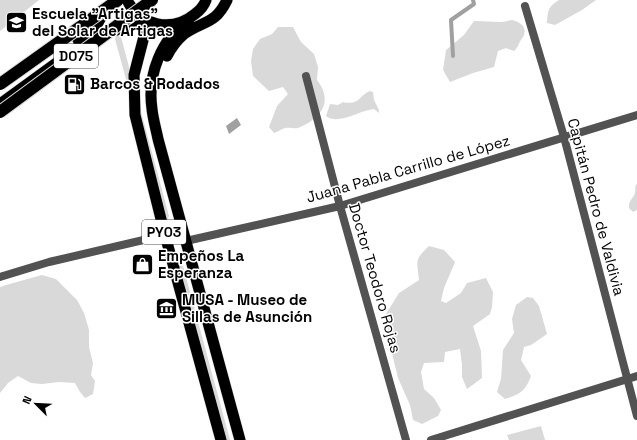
<svg xmlns="http://www.w3.org/2000/svg" width="637" height="440" font-family="'Space Grotesk',sans-serif">
<style>
.green{fill:#d9d9d9}
.water{fill:#a0a0a0}
.lines{fill:none;stroke-linecap:round;stroke-linejoin:round}
.stream{stroke:#a0a0a0;stroke-width:4}
.trunk-casing{stroke:#dbdbdb;stroke-width:12}
.minor{stroke:#525252;stroke-width:8}
.trunk{stroke:#000;stroke-width:11}
.motorway-bridge-casing{stroke:#dbdbdb;stroke-width:14;stroke-linecap:butt}
.motorway-bridge{stroke:#000;stroke-width:12}
.labels{text-anchor:middle;stroke-width:3;stroke-linejoin:round;paint-order:stroke}
.shield{fill:#fff;stroke:#4c4c4c;stroke-width:1}
.shield-label{font-size:14px;font-weight:bold;fill:#000}
.poi-label{font-size:15px;font-weight:bold;fill:#000;stroke:#fff;text-anchor:start}
.street-label{font-size:15px;fill:#000;stroke:#fff}
</style>
<rect width="100%" height="100%" fill="#fff"/>
<path class="green" d="M0,0H39L0,31Z
M559,0H596L582,10L555,25L547,23C548,10 548,7 559,0Z
M512,20C523,23 529,29 521,40C518,44 518,48 514,51L506,48L498,51L494,67L473,73L450,82L443,70L446,50L464,35L474,21L502,22Z
M278,27H293L301,42L314,54L318,67L317,80C334,102 321,119 298,128C294,129 290,127 285,128C282,129 277,132 274,133L269,127L277,106L288,94L283,87L269,91L253,76L251,61L253,49L260,39L272,34Z
M116,36H119L121,37L169,216L168,219H166L164,218L115,39Z
M370,91L373,92L374,100L379,110V113L374,109C360,110 338,126 326,116L330,104L338,105L343,102C360,106 359,95 370,91Z
M637,184V210L633,212L629,208C628,201 633,199 635,193C636,189 634,187 637,184Z
M429,246L444,250L455,262L444,288L441,301L446,303L461,293L467,283L486,278L493,292L492,307L490,314L473,326L481,351L482,378L467,389L462,377V365L460,349L445,352L444,362L424,363L421,372L424,389L434,398L441,410L438,416L422,424L413,420L410,405L398,378L391,349L386,314L399,293L419,280C417,260 414,260 429,246Z
M181,265L183,266L230,440H225L179,266Z
M42,275L56,279L77,300L84,313L89,330V347L93,363L91,375L95,381L93,394L85,398L80,392L75,383L59,382L42,384L31,383L18,376L8,383L0,393V287L6,285Z
M527,297L533,298L539,306L547,334L531,345L524,347L521,360L531,376C525,392 520,394 505,399L497,392L501,379L503,350L514,333L512,319L516,305Z
M541,426L545,440H509L507,435Z"/>
<path class="water" d="M237,118L241,125L229,134L226,126Z"/>
<g class="lines">
<path class="stream" d="M453,56L451,20L474,4L473,0"/>
<defs>
<path id="trunk" d="M127,0C140,26 172,33 195,14C199,11 204,6 206,0
M189,19C161,40 147,74 152,109C153,119 156,129 158,139L240,440
M148,21L134,75L135,115L165,235L221,440
M78,40L98,23L106,8
M167,56C171,48 177,40 184,34C204,20 215,25 227,0
M0,104L88,40L145,20"/>
</defs>
<use href="#trunk" class="trunk-casing"/>
<path class="minor" d="M525,6L564,137L637,416
M306,76L340,206L406,440
M0,277L49,262L165,235L186,241L340,206L637,115
M431,440L637,376"/>
<use href="#trunk" class="trunk"/>
<defs>
<path id="motorway-bridge" d="M0,84L118,0
M0,112L152,0"/>
</defs>
<use href="#motorway-bridge" class="motorway-bridge-casing"/>
<use href="#motorway-bridge" class="motorway-bridge"/>
</g>
<defs>
<symbol id="school-square" viewBox="-11 -11 22 22"><rect x="-9" y="-9" width="18" height="18" rx="4" fill="#000" stroke="#fff"/><path d="M0-5L7-2L0 1L-7-2ZM-4 1L0 2.5L4 1V4Q0 6-4 4Z" fill="#fff"/></symbol>
<symbol id="fuel-square" viewBox="-11 -11 22 22"><rect x="-9" y="-9" width="18" height="18" rx="4" fill="#000" stroke="#fff"/><path d="M-5.5-6h7V0h2V4h1.3V-2.5L3-4.5l.8-.8L6-3V5H2.5V1h-1V6h-7ZM-4.2-4.7v3.2H.2V-4.7Z" fill="#fff"/></symbol>
<symbol id="shop-square" viewBox="-11 -11 22 22"><rect x="-9" y="-9" width="18" height="18" rx="4" fill="#000" stroke="#fff"/><path d="M-5-2.5h2.3a2.7 3.5 0 0 1 5.4 0H5L5.5 6h-11ZM-1.5-2.5h3a1.5 2.3 0 0 0-3 0Z" fill="#fff"/></symbol>
<symbol id="museum-square" viewBox="-11 -11 22 22"><rect x="-9" y="-9" width="18" height="18" rx="4" fill="#000" stroke="#fff"/><path d="M0-6L6-3V-2H-6V-3ZM-5-1h2V3h-2ZM-1-1h2V3h-2ZM3-1h2V3H3ZM-6 4H6V6H-6Z" fill="#fff"/></symbol>
</defs>
<g fill-rule="evenodd">
<use href="#school-square" x="4" y="10" width="25" height="25"/>
<use href="#fuel-square" x="62" y="72" width="25" height="25"/>
<use href="#shop-square" x="130" y="252" width="25" height="25"/>
<use href="#museum-square" x="154" y="296" width="25" height="25"/>
</g>
<g class="labels">
<g class="shield">
<rect x="54" y="44" width="44" height="24" rx="3"/>
<rect x="142" y="220" width="44" height="24" rx="3"/>
</g>
<g class="shield-label">
<text x="76" y="61">D075</text>
<text x="164" y="237">PY03</text>
</g>
<g class="poi-label">
<text x="32" y="19">Escuela "Artigas"<tspan x="32" dy="17">del Solar de Artigas</tspan></text>
<text x="90" y="89">Barcos &amp; Rodados</text>
<text x="158" y="261">Empeños La<tspan x="158" dy="17">Esperanza</tspan></text>
<text x="182" y="305">MUSA - Museo de<tspan x="182" dy="17">Sillas de Asunción</tspan></text>
</g>
<g class="street-label">
<text transform="translate(408 169) rotate(-16)" y="5">Juana Pabla Carrillo de López</text>
<text transform="translate(596 207) rotate(75)" y="5">Capitán Pedro de Valdivia</text>
<text transform="translate(375 278) rotate(74)" y="5">Doctor Teodoro Rojas</text>
</g>
</g>
<g transform="translate(36 404) rotate(294)" stroke="#ffffff" stroke-width="3" paint-order="stroke">
<path d="M0-3L7 15L0 10L-7 15Z" fill="#000000"/>
<text y="-6" font-size="11" font-weight="bold" text-anchor="middle" fill="#000000">N</text>
</g>
</svg>
